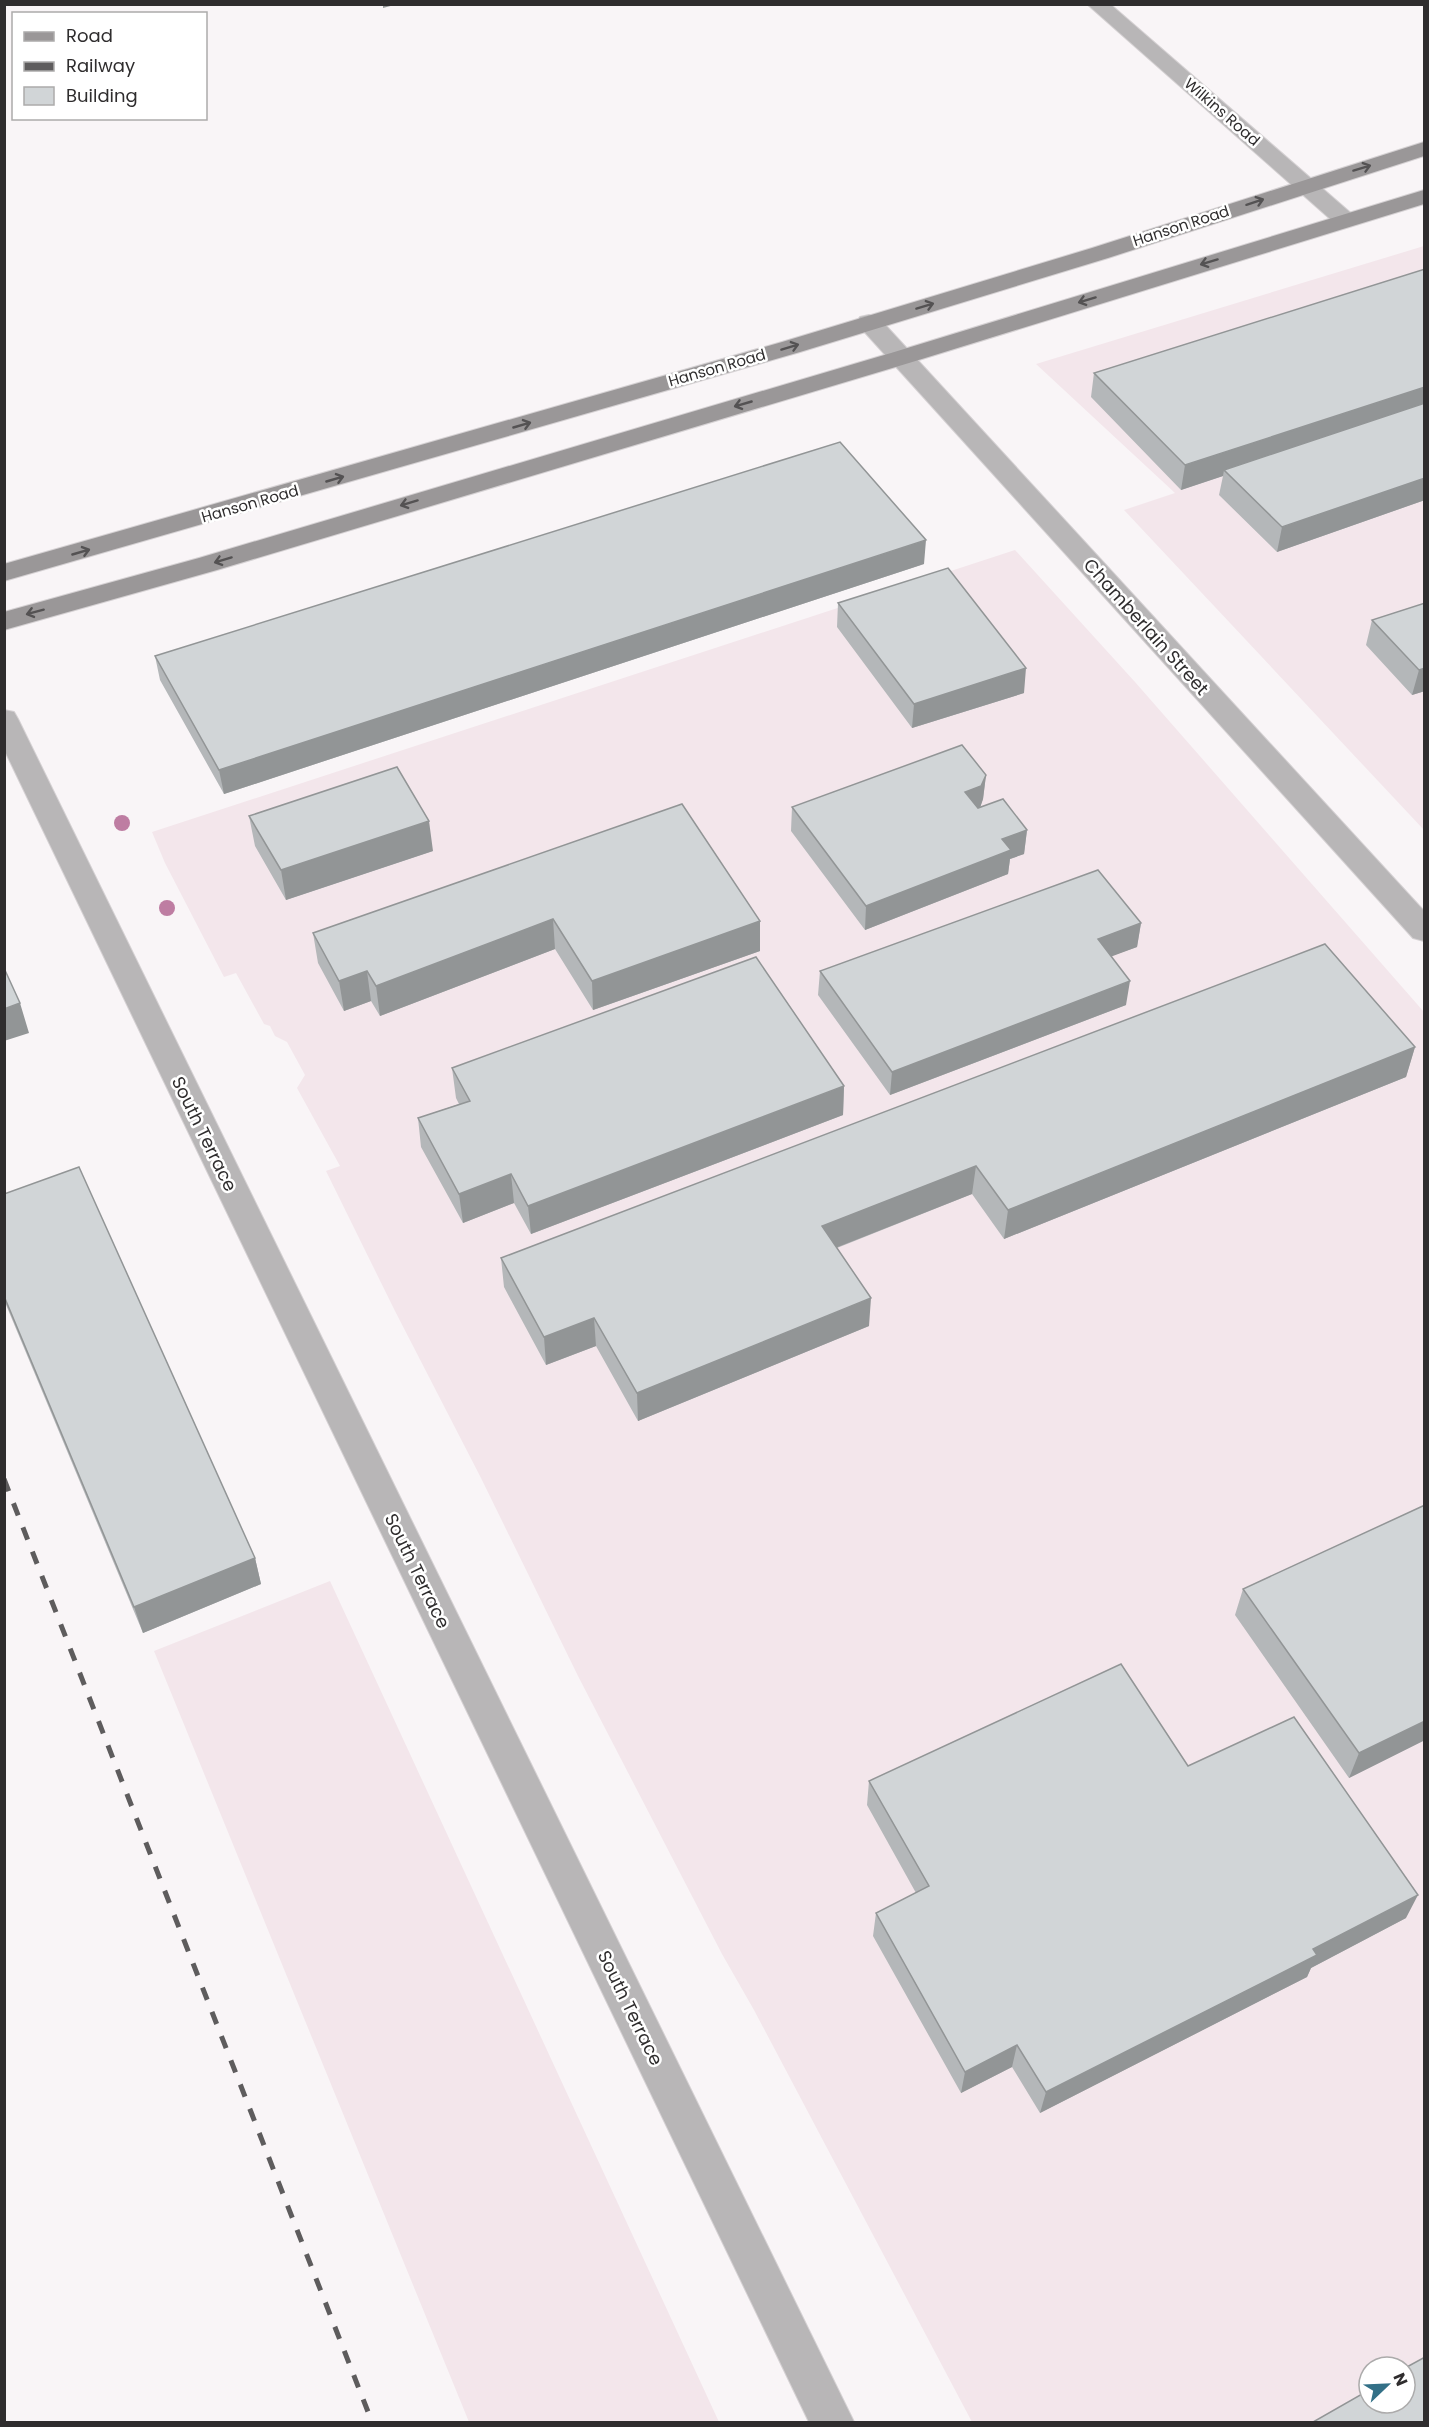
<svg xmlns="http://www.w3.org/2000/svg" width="1429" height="2427" font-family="Poppins,sans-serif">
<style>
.built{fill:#f3e6eb;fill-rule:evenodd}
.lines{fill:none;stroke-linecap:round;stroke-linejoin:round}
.minor-casing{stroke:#d5d1d3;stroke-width:2}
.tertiary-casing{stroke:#d5d1d3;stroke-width:2}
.secondary-casing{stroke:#d5d1d3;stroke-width:2}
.minor{fill:#b8b6b7;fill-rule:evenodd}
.tertiary{fill:#b8b6b7;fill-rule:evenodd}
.secondary{fill:#9a9798;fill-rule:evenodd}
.rail{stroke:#5e5c5d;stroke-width:5;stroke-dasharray:13 13;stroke-linecap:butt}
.tree{fill:#be7da2}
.wall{fill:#b4b7b9}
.shaded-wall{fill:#929596}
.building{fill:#d1d5d7;stroke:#929596;stroke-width:1.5}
.oneway{stroke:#545253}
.labels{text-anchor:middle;stroke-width:5;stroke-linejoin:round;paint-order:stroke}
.far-street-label{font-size:15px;fill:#2f2d2e;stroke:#fff}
.street-label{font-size:18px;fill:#2f2d2e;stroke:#fff}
</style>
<rect width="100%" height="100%" fill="#f9f5f7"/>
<path class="built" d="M1424,246V830L1124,510L1175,493L1036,364Z
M1015,550L1135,682L1424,1012V2422H972L754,2010L722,1954L578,1676L481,1478L395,1311L326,1171L340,1166L297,1088L305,1075L287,1042L275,1036L270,1026L264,1024L236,973L224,977L165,863L152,832ZM1369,2367H1405V2403H1369Z
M330,1581L719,2422H469L154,1651Z"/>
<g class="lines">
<defs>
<path id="minor" d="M869,315L878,317L1424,911V941L1413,938L860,327L857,322L860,317Z
M4,710L14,712L18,719L854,2422H809L4,749Z"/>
<path id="tertiary" d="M1087,4H1110L1353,215L1357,220L1353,225L1345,227L1337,225Z"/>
<path id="secondary" d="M1424,142V156L1108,258L800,352L4,581V564L782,342L1092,248Z
M1424,190V204L909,363L217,570L4,630V612L199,558L891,353Z"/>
</defs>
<use href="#minor" class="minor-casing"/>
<use href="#tertiary" class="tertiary-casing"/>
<use href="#secondary" class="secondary-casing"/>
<use href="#minor" class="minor"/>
<use href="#tertiary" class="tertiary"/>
<use href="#secondary" class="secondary"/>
<path class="rail" d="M4,1479L372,2422"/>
</g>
<g class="tree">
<circle cx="122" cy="823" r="8"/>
<circle cx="167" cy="908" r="8"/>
</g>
<path class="wall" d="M1425,269V500L1277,552L1219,495L1223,476L1181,490L1091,397L1094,373Z
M924,564L224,794L160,680L155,656Z
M838,603L1024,693L912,728L837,627Z
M1425,603V691L1412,695L1366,645L1372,620Z
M986,775L983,799L980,807L1027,830L1024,854L1010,859L1008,874L865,930L791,831L792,807Z
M682,804L760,921V951L593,1010L555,949L380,1016L371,1001L344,1011L318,963L313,933Z
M249,816L433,851L286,900L255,846Z
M1141,923L1137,947L1111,956L1126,1005L890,1095L818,995L820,971Z
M1415,1047L1406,1077L1004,1239L972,1194L837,1248L869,1326L638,1421L596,1346L546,1365L504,1287L501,1258Z
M452,1068L844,1086L843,1115L531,1234L514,1203L463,1223L421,1147L418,1118L459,1104L456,1098Z
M4,1194L255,1558L261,1584L143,1633L4,1300Z
M1425,1505V1740L1349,1778L1235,1615L1243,1589Z
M1188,1766L1406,1918L1311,1968L1307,1977L1040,2113L1012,2067L961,2093L873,1936L876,1913L916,1893L867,1805L869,1781Z"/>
<path class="shaded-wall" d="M383,4H398L383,8Z
M1425,387V409L1224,470L1223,476L1181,490L1185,465Z
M1425,478V500L1277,552L1282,527Z
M926,540L924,564L224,794L219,770Z
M1026,668L1024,693L912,728L914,704Z
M1425,668V691L1412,695L1419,670Z
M986,775L983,799L979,811L965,792Z
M429,821L433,851L286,900L281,870Z
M1027,830L1024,854L1010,859L1008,874L865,930L866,906L1002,839Z
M553,919L555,949L380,1016L376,986Z
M760,921V951L593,1010L592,981Z
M1141,923L1137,947L1094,963L1098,939Z
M367,971L371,1001L344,1011L339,981Z
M1130,981L1126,1005L890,1095L892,1072Z
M20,1003L29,1033L4,1041V1009Z
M1415,1047L1406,1077L1004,1239L1008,1210Z
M844,1086L843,1115L531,1234L528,1206Z
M976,1166L972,1194L820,1254L822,1226Z
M511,1174L514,1203L463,1223L459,1194Z
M871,1298L869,1326L638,1421L637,1393Z
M594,1318L596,1346L546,1365L544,1337Z
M255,1558L261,1584L143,1633L134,1607Z
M1425,1721V1740L1349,1778L1359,1753Z
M1418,1895L1406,1918L1311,1968L1307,1977L1040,2113L1046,2092L1313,1949Z
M1017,2045L1012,2067L961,2093L965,2072Z"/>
<path class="building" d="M1425,269V387L1185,465L1094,373Z
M1425,403V478L1282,527L1224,470Z
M840,442L926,540L219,770L155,656Z
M948,568L1026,668L914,704L838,603Z
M1425,603V668L1419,670L1372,620Z
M962,745L986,775L981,786L965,792L978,808L1003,799L1027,830L1002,839L1011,850L866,906L792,807Z
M397,767L429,821L281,870L249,816Z
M682,804L760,921L592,981L553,919L376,986L367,971L339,981L313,933Z
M1098,870L1141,923L1098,939L1130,981L892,1072L820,971Z
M1325,944L1415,1047L1008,1210L976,1166L822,1226L871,1298L637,1393L594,1318L544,1337L501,1258Z
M756,957L844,1086L528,1206L511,1174L459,1194L418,1118L470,1101L452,1068Z
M4,968L20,1003L4,1009Z
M79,1167L255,1558L134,1607L4,1296V1194Z
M1425,1505V1721L1359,1753L1243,1589Z
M1121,1664L1188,1766L1294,1717L1418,1895L1313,1949L1317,1955L1046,2092L1017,2045L965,2072L876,1913L929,1886L869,1781Z
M1425,2357V2422H1313L1369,2390V2403H1405V2368Z"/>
<defs><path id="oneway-shaft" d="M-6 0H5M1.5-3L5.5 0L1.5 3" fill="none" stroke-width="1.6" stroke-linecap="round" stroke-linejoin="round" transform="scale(1.5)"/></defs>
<g class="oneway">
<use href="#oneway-shaft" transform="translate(1362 168) rotate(-17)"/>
<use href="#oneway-shaft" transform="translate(1255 202) rotate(-18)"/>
<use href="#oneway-shaft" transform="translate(1209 262) rotate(163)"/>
<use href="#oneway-shaft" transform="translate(1087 300) rotate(163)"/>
<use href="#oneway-shaft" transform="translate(925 306) rotate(-17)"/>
<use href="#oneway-shaft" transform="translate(790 347) rotate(-17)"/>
<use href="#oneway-shaft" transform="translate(743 404) rotate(164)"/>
<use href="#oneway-shaft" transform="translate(522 425) rotate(-16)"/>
<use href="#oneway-shaft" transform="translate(335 479) rotate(-16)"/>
<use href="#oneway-shaft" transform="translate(409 503) rotate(163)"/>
<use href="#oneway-shaft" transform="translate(81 552) rotate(-16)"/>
<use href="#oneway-shaft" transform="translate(223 560) rotate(163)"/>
<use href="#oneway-shaft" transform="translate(35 612) rotate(165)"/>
</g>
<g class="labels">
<g class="far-street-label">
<text transform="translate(1222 112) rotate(41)" y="5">Wilkins Road</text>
<text transform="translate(1181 226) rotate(-18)" y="5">Hanson Road</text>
<text transform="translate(717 368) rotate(-16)" y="5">Hanson Road</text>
<text transform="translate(250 504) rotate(-16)" y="5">Hanson Road</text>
</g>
<g class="street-label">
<text transform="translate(1146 627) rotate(48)" y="6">Chamberlain Street</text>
<text transform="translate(204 1134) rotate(64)" y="6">South Terrace</text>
<text transform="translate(417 1571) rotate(64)" y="6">South Terrace</text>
<text transform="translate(630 2008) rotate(64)" y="6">South Terrace</text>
</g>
</g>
<rect width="1429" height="2427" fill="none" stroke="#2f2d2e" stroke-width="12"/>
<rect x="12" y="12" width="195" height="108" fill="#ffffff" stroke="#acabab" stroke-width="1.5"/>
<rect x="24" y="32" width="30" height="9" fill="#9a9798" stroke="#acabab" stroke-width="1.5"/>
<text x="66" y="42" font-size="18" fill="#2f2d2e">Road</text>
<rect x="24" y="62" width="30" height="9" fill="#5e5c5d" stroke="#acabab" stroke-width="1.5"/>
<text x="66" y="72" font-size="18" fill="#2f2d2e">Railway</text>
<rect x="24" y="87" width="30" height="18" fill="#d1d5d7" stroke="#acabab" stroke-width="1.5"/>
<text x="66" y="102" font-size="18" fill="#2f2d2e">Building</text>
<g transform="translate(1387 2385) rotate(67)"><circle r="28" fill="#ffffff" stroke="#acabab" stroke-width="1.5"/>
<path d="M0-4.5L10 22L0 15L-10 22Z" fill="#337087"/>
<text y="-9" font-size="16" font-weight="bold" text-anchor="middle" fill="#2f2d2e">N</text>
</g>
</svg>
